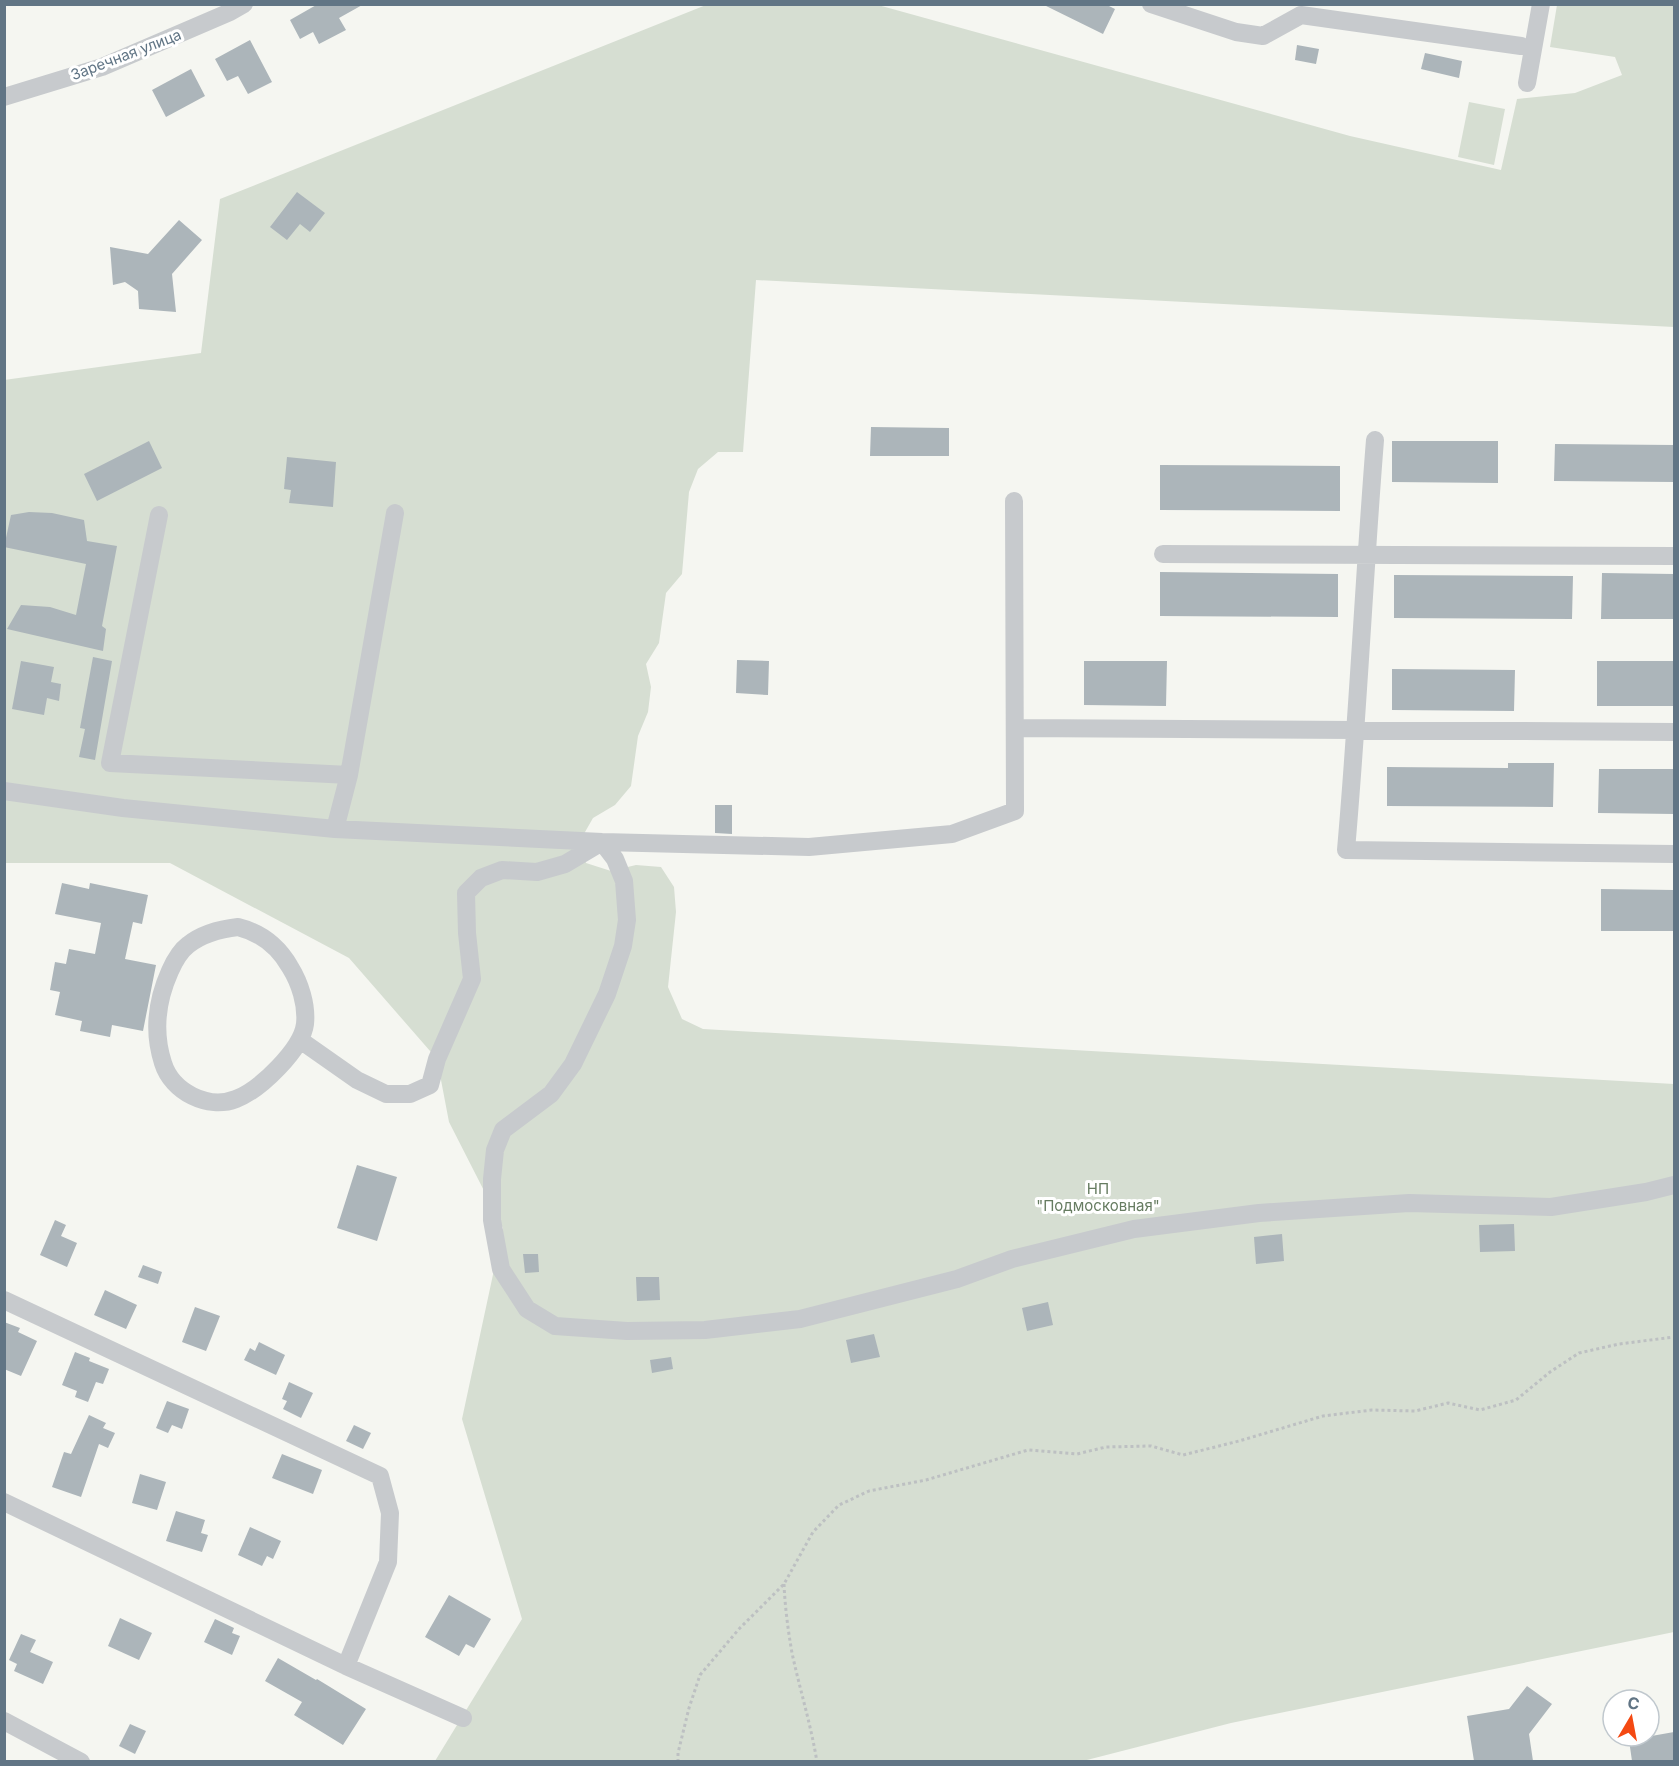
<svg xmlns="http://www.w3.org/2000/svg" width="1679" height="1766" font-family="Inter,sans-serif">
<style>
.green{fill:#d6ded2}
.building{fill:#acb5ba}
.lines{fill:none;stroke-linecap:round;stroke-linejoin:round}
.path{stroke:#bdc0c2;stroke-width:3;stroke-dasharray:3 3;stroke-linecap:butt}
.minor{stroke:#c7cacd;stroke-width:18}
.labels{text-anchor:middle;stroke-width:6;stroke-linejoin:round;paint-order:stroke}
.street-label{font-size:15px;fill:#617585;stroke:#fff}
.park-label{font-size:15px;fill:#667c61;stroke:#fff}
</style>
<rect width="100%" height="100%" fill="#f5f6f1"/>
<path class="green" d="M706,5H878L1350,136L1501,170L1517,99L1575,93L1622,75L1615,57L1550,47L1557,5H1674V327L756,280L743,452H718L698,469L689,492L682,574L666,593L659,643L646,664L651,687L648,712L638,736L631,786L615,805L593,818L581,839L586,863L611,871L636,865L661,867L674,887L676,912L668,987L682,1019L703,1029L1674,1084V1632L1231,1723L1083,1761H435L522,1619L462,1419L503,1228L449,1122L437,1059L349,958L170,863H5L4,380L201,353L220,199Z
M1469,102L1505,109L1494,165L1458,157Z"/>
<path class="building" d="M318,4H364L339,18L346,30L319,44L313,32L300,39L290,20Z
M1042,4H1105L1115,9L1103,34Z
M250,40L272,82L248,94L238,76L227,81L215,59Z
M1297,45L1319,49L1316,64L1295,60Z
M1425,53L1462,61L1459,78L1421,69Z
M191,69L205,96L166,117L152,90Z
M297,192L325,213L310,232L300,224L287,240L270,227Z
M179,220L202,240L172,274L176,312L139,309L138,291L125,282L113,285L110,247L148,254Z
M871,427L949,428V456H870Z
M149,441L162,468L97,501L84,474Z
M1392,441H1498V483L1392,482Z
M1555,444L1674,445V482L1554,481Z
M287,457L336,462L333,507L289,503L291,490L284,489Z
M1160,465L1340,466V511L1160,510Z
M29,512L52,513L84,520L87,541L117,546L102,626L106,629L103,651L7,629L21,605L50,607L76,615L86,564L4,547L11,515Z
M1160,572L1338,574V617L1160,616Z
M1602,573L1674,574V619H1601Z
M1394,575L1573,576L1572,619L1394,618Z
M93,657L112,661L95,760L79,757L85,729L80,728Z
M737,660L769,661L768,695L736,693Z
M21,661L54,667L51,682L61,684L59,701L47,698L44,715L12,709Z
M1084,661H1167L1166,706L1084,705Z
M1597,661H1674V706H1597Z
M1392,669L1515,670L1514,711L1392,710Z
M1508,763H1554L1553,807L1387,806V767L1508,768Z
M1599,769H1674V814L1598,813Z
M715,805H732V834L715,833Z
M62,883L89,889L90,883L148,895L142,924L133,922L125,959L156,965L143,1031L112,1025L110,1037L80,1031L82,1021L55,1015L60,992L50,990L55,962L66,964L69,949L95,954L101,923L55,914Z
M1601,889L1674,890V931H1601Z
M357,1165L397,1177L377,1241L337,1228Z
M55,1220L66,1225L61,1236L77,1243L67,1267L40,1255Z
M1514,1224L1515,1251L1480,1252L1479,1225Z
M1282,1234L1284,1261L1256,1264L1254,1237Z
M523,1254H538L539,1272L525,1273Z
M143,1265L162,1272L158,1284L138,1277Z
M636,1277H659L660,1300L637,1301Z
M105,1290L137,1305L126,1329L94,1315Z
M1048,1302L1053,1325L1027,1331L1022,1308Z
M195,1307L220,1316L206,1351L182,1342Z
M4,1322L20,1328L18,1332L37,1341L21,1376L4,1369Z
M874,1334L880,1357L851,1363L846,1340Z
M259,1342L285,1355L276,1375L244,1360L250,1348L255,1351Z
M75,1352L90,1358L89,1361L109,1369L103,1384L96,1382L88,1402L75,1397L77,1391L62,1385Z
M671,1357L673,1369L652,1373L650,1360Z
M289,1382L313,1393L301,1418L283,1409L287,1401L282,1399Z
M167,1401L189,1409L182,1429L172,1425L168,1433L156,1428Z
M89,1415L106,1423L103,1428L115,1433L108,1448L99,1444L81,1497L52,1487L64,1452L71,1454Z
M354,1425L371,1433L363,1449L346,1441Z
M282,1454L322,1470L313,1494L272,1478Z
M140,1474L166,1482L157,1510L132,1503Z
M176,1511L205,1520L201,1533L208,1535L202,1552L166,1541Z
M250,1527L281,1541L273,1559L267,1556L262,1566L238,1555Z
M449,1595L491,1619L474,1648L466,1644L459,1656L425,1637Z
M120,1618L152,1633L139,1660L108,1646Z
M215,1619L234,1628L232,1633L240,1636L232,1655L204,1642Z
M21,1634L36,1640L30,1652L53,1662L43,1684L14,1671L17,1664L9,1660Z
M278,1658L316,1680L317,1679L366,1709L343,1745L294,1715L302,1702L265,1681Z
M1527,1686L1552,1704L1529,1734L1533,1761H1474L1467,1716L1509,1709Z
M130,1724L146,1731L135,1754L119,1746Z
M1674,1732V1761H1632L1629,1740Z"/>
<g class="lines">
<path class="path" d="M784,1584C785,1607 788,1630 792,1653C800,1690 811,1725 817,1762
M678,1762V1753L689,1708L700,1675L739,1629L784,1584L813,1532L839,1505L869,1491L926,1480L1028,1450L1077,1454L1106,1447L1151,1446L1183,1455L1239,1441L1323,1416L1372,1410L1415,1411L1448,1403L1480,1410L1516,1400L1550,1372L1579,1353L1619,1344L1674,1337"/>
<path class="minor" d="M1151,4L1236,32L1263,36L1301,15L1521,46
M1527,83L1541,4
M4,97L102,67L230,12L244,4
M1375,440C1364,577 1358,714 1346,850L1674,854
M159,515L110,763L349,775
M1163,554L1674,556
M1015,728L1674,732
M4,791L123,808L335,829L602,842L809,847L952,834L1015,811L1014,501
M335,829L349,775L395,513
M238,927C262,933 278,946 290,967C300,983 307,1005 305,1024C302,1049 260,1090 236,1099C208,1110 172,1092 163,1063C153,1032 157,1000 170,971C174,962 180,951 188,945C203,933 220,929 238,927Z
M300,1040L357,1080L386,1094H410L430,1085L437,1059L472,979L467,933L466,893L481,878L502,870L537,872L565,864L602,842L615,859L624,881L627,920L623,946L607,994L573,1064L551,1094L503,1130L495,1150L492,1179V1220L501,1269L527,1309L555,1326L627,1331L705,1330L800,1319L957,1279L1012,1259L1134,1229L1259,1213L1409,1203L1551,1207L1646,1192L1674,1185
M4,1300L380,1476L390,1513L388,1562L346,1666
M4,1502L346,1666L463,1718
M4,1721L81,1762"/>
</g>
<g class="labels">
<g class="street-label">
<text transform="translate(126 55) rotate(-21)" y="5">Заречная улица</text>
</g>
<g class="park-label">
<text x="1098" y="1194">НП<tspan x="1098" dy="17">"Подмосковная"</tspan></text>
</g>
</g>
<rect width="1679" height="1766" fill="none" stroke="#617585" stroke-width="12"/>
<g transform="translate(1631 1718) rotate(10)"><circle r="28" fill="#ffffff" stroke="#c0c8ce" stroke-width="1.5"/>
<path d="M0-4.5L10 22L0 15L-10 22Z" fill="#f44912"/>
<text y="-9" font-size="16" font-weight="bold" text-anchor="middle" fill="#617585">С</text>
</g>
</svg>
